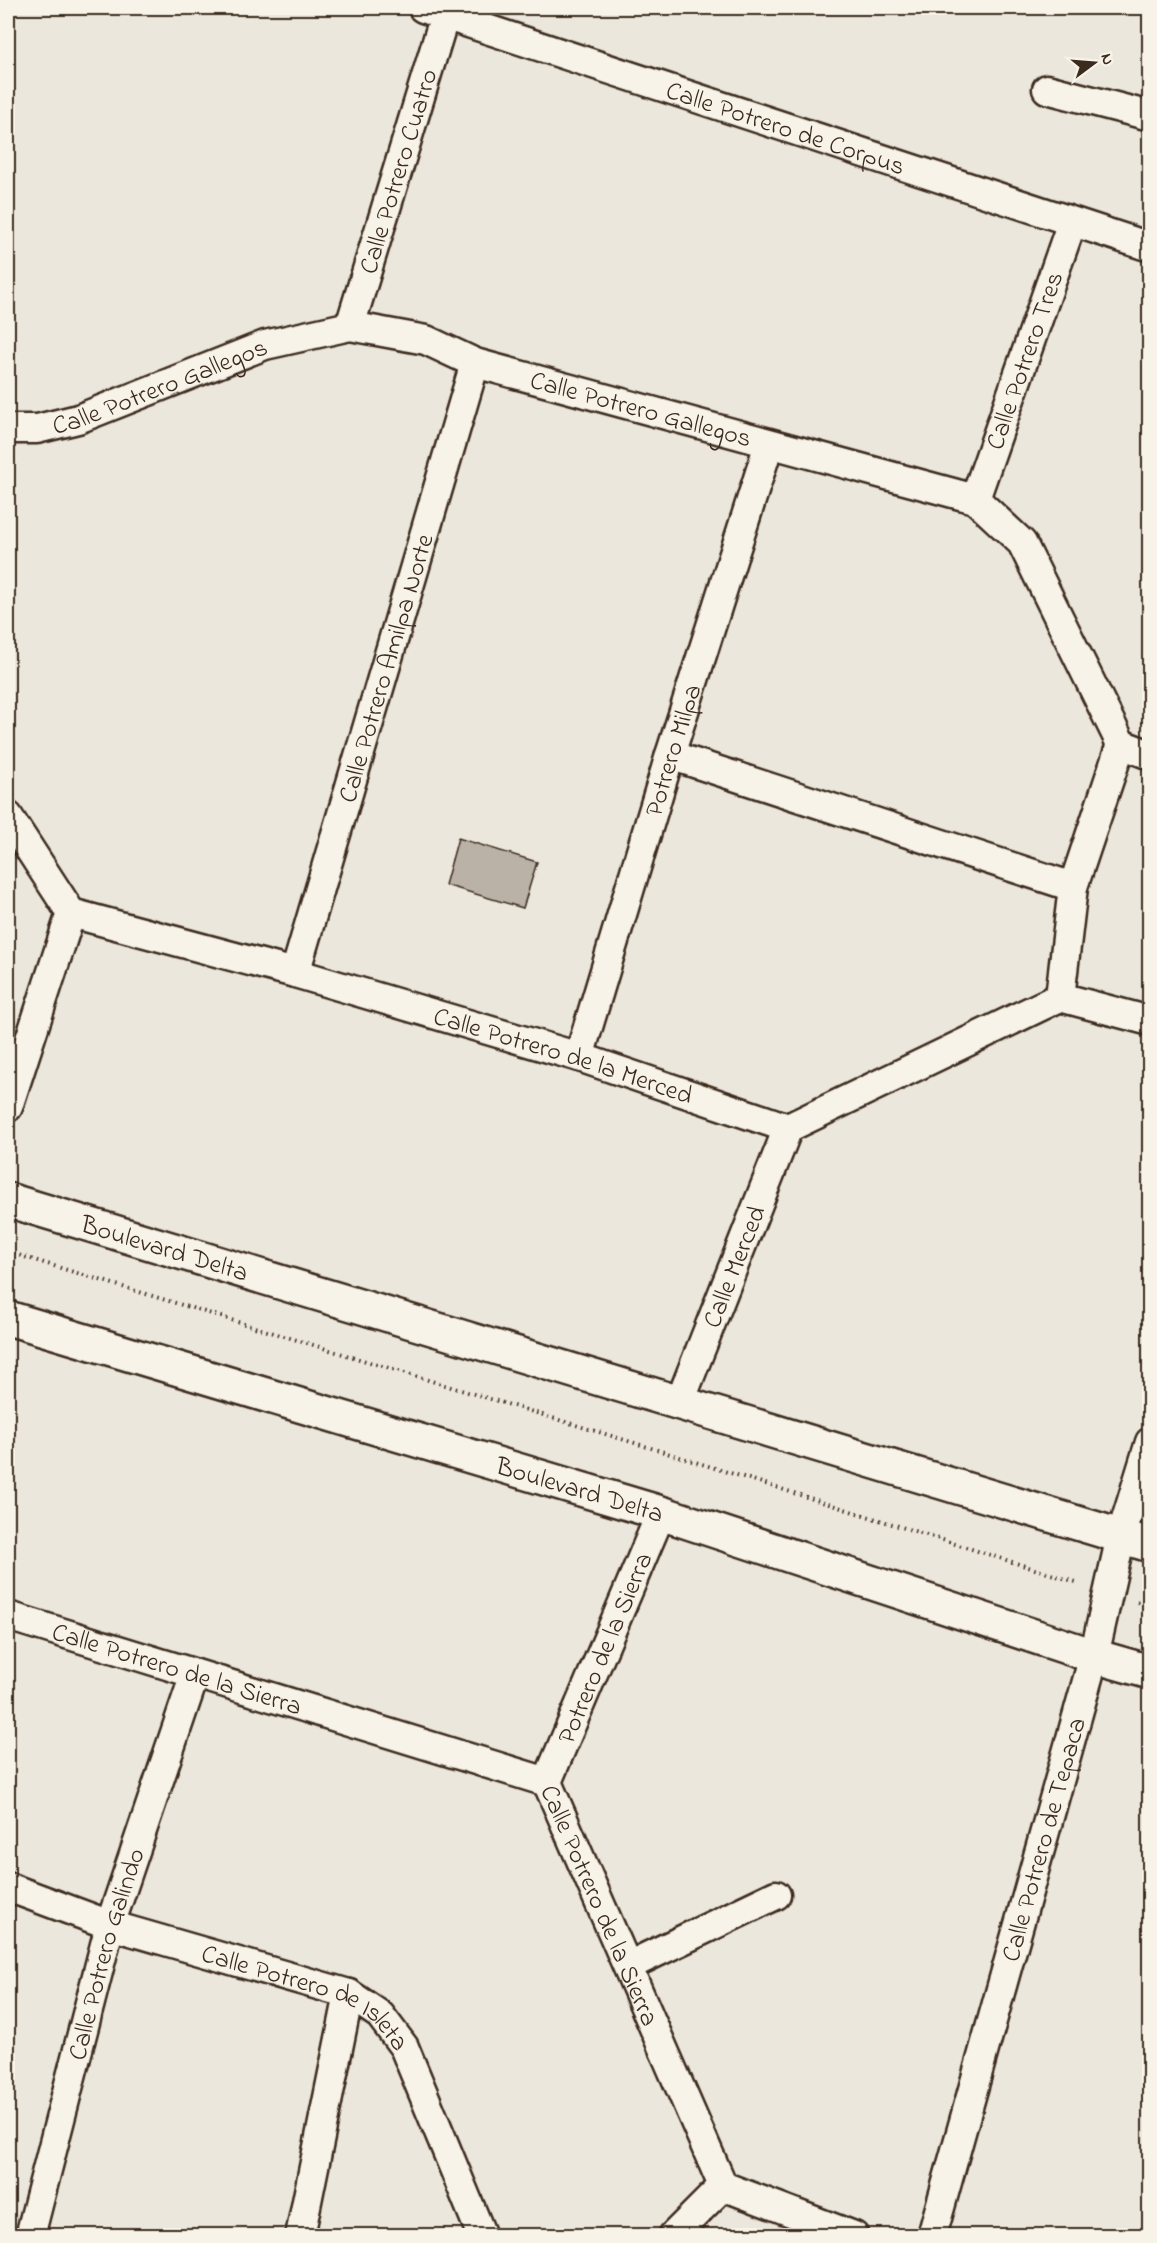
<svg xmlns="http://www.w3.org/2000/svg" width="1157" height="2243" font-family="'Indie Flower',sans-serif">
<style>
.building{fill:#bab2a7;stroke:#3b2a1e;stroke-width:1.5}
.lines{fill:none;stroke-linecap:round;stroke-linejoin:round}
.street-casing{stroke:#3b2a1e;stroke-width:33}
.primary-casing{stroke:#3b2a1e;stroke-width:38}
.path{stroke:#3b2a1e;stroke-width:4;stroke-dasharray:1.5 4.5;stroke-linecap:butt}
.street{stroke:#f7f3e8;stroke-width:28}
.primary{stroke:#f7f3e8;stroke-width:33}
.labels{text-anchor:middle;stroke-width:5;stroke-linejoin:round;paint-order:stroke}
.street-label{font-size:26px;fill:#3b2a1e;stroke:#f7f3e8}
</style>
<rect width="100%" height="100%" fill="#ece7dc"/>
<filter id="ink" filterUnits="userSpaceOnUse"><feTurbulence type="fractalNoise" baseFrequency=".0167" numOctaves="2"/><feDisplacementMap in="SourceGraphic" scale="12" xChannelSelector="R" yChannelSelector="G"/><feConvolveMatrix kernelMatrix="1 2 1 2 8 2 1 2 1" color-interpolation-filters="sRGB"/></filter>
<g filter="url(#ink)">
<path class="building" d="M458,838L537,862L523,908L445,885Z"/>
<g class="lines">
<defs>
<g id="street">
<path id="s1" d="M423,8L1150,247"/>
<path d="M1047,89L1150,116"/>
<path id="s2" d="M350,326L445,15"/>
<path id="s3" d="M8,429H37L78,419L265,345L350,326L426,340L475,363L975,499L1022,543L1121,744L1150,755"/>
<path id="s4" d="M975,499L1072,222"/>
<path d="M670,755L1073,887"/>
<path id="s5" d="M8,816L71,913L295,973L579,1057L788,1128L1060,997L1150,1021"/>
<path id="s6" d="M295,973L475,363"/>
<path d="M1060,997L1073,887L1121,744"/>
<path id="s7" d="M579,1057L670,755L769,444"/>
<path d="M8,1107L71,913"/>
<path id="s8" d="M679,1404L788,1128"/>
<path id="s9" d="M8,1616L547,1782L723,2186L854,2236"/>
<path id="s10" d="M547,1782L661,1513"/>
<path id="s11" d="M8,1887L110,1925L349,1994L380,2015L404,2047L482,2236"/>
<path d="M628,1966L776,1895"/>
<path id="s12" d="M30,2236L110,1925L195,1674"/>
<path d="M300,2236L349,1994"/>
<path d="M673,2236L723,2186"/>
<path id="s13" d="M932,2236L1094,1656L1121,1536L1150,1442"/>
</g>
<g id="primary">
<path id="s14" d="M8,1200L1150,1545"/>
<path id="s15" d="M8,1318L661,1513L1094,1656L1150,1672"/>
</g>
</defs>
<use href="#street" class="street-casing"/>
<use href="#primary" class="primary-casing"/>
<path class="path" d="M8,1252L648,1447L1079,1583
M1137,1602L1150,1605"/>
<use href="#street" class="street"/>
<use href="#primary" class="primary"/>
</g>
</g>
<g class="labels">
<g class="street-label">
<text dy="9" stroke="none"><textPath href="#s1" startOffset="382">Calle Potrero de Corpus</textPath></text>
<text dy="9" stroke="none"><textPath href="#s2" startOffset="162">Calle Potrero Cuatro</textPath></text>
<text dy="9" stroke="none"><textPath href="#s4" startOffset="147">Calle Potrero Tres</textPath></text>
<text dy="9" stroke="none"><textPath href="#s3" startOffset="159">Calle Potrero Gallegos</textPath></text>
<text dy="9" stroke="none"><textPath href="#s3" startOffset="663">Calle Potrero Gallegos</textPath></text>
<text dy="9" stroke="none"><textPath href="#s6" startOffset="318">Calle Potrero Amilpa Norte</textPath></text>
<text dy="9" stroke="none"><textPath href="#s7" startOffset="321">Potrero Milpa</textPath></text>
<text dy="9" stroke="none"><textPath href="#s5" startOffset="628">Calle Potrero de la Merced</textPath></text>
<text dy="9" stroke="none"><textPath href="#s14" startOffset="164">Boulevard Delta</textPath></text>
<text dy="9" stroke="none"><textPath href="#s8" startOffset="148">Calle Merced</textPath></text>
<text dy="9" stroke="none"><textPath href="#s15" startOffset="597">Boulevard Delta</textPath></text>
<text dy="9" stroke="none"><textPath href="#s10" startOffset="146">Potrero de la Sierra</textPath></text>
<text dy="9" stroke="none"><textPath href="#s9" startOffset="177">Calle Potrero de la Sierra</textPath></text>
<text dy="9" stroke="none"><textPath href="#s13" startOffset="412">Calle Potrero de Tepaca</textPath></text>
<text dy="9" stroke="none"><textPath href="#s9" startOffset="698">Calle Potrero de la Sierra</textPath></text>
<text dy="9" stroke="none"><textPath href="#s12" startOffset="292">Calle Potrero Galindo</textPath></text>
<text dy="9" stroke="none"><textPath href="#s11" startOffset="320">Calle Potrero de Isleta</textPath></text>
</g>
</g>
<rect width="1157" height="2243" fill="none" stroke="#f7f3e8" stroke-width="30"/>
<rect x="15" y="15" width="1127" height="2213" fill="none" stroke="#3b2a1e" stroke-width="2" filter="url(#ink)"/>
<g transform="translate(1094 63) rotate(74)" stroke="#f7f3e8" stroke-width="4.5" paint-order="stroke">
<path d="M0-4.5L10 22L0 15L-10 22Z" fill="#3b2a1e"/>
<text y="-9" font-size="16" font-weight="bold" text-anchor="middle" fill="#3b2a1e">N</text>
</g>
</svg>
